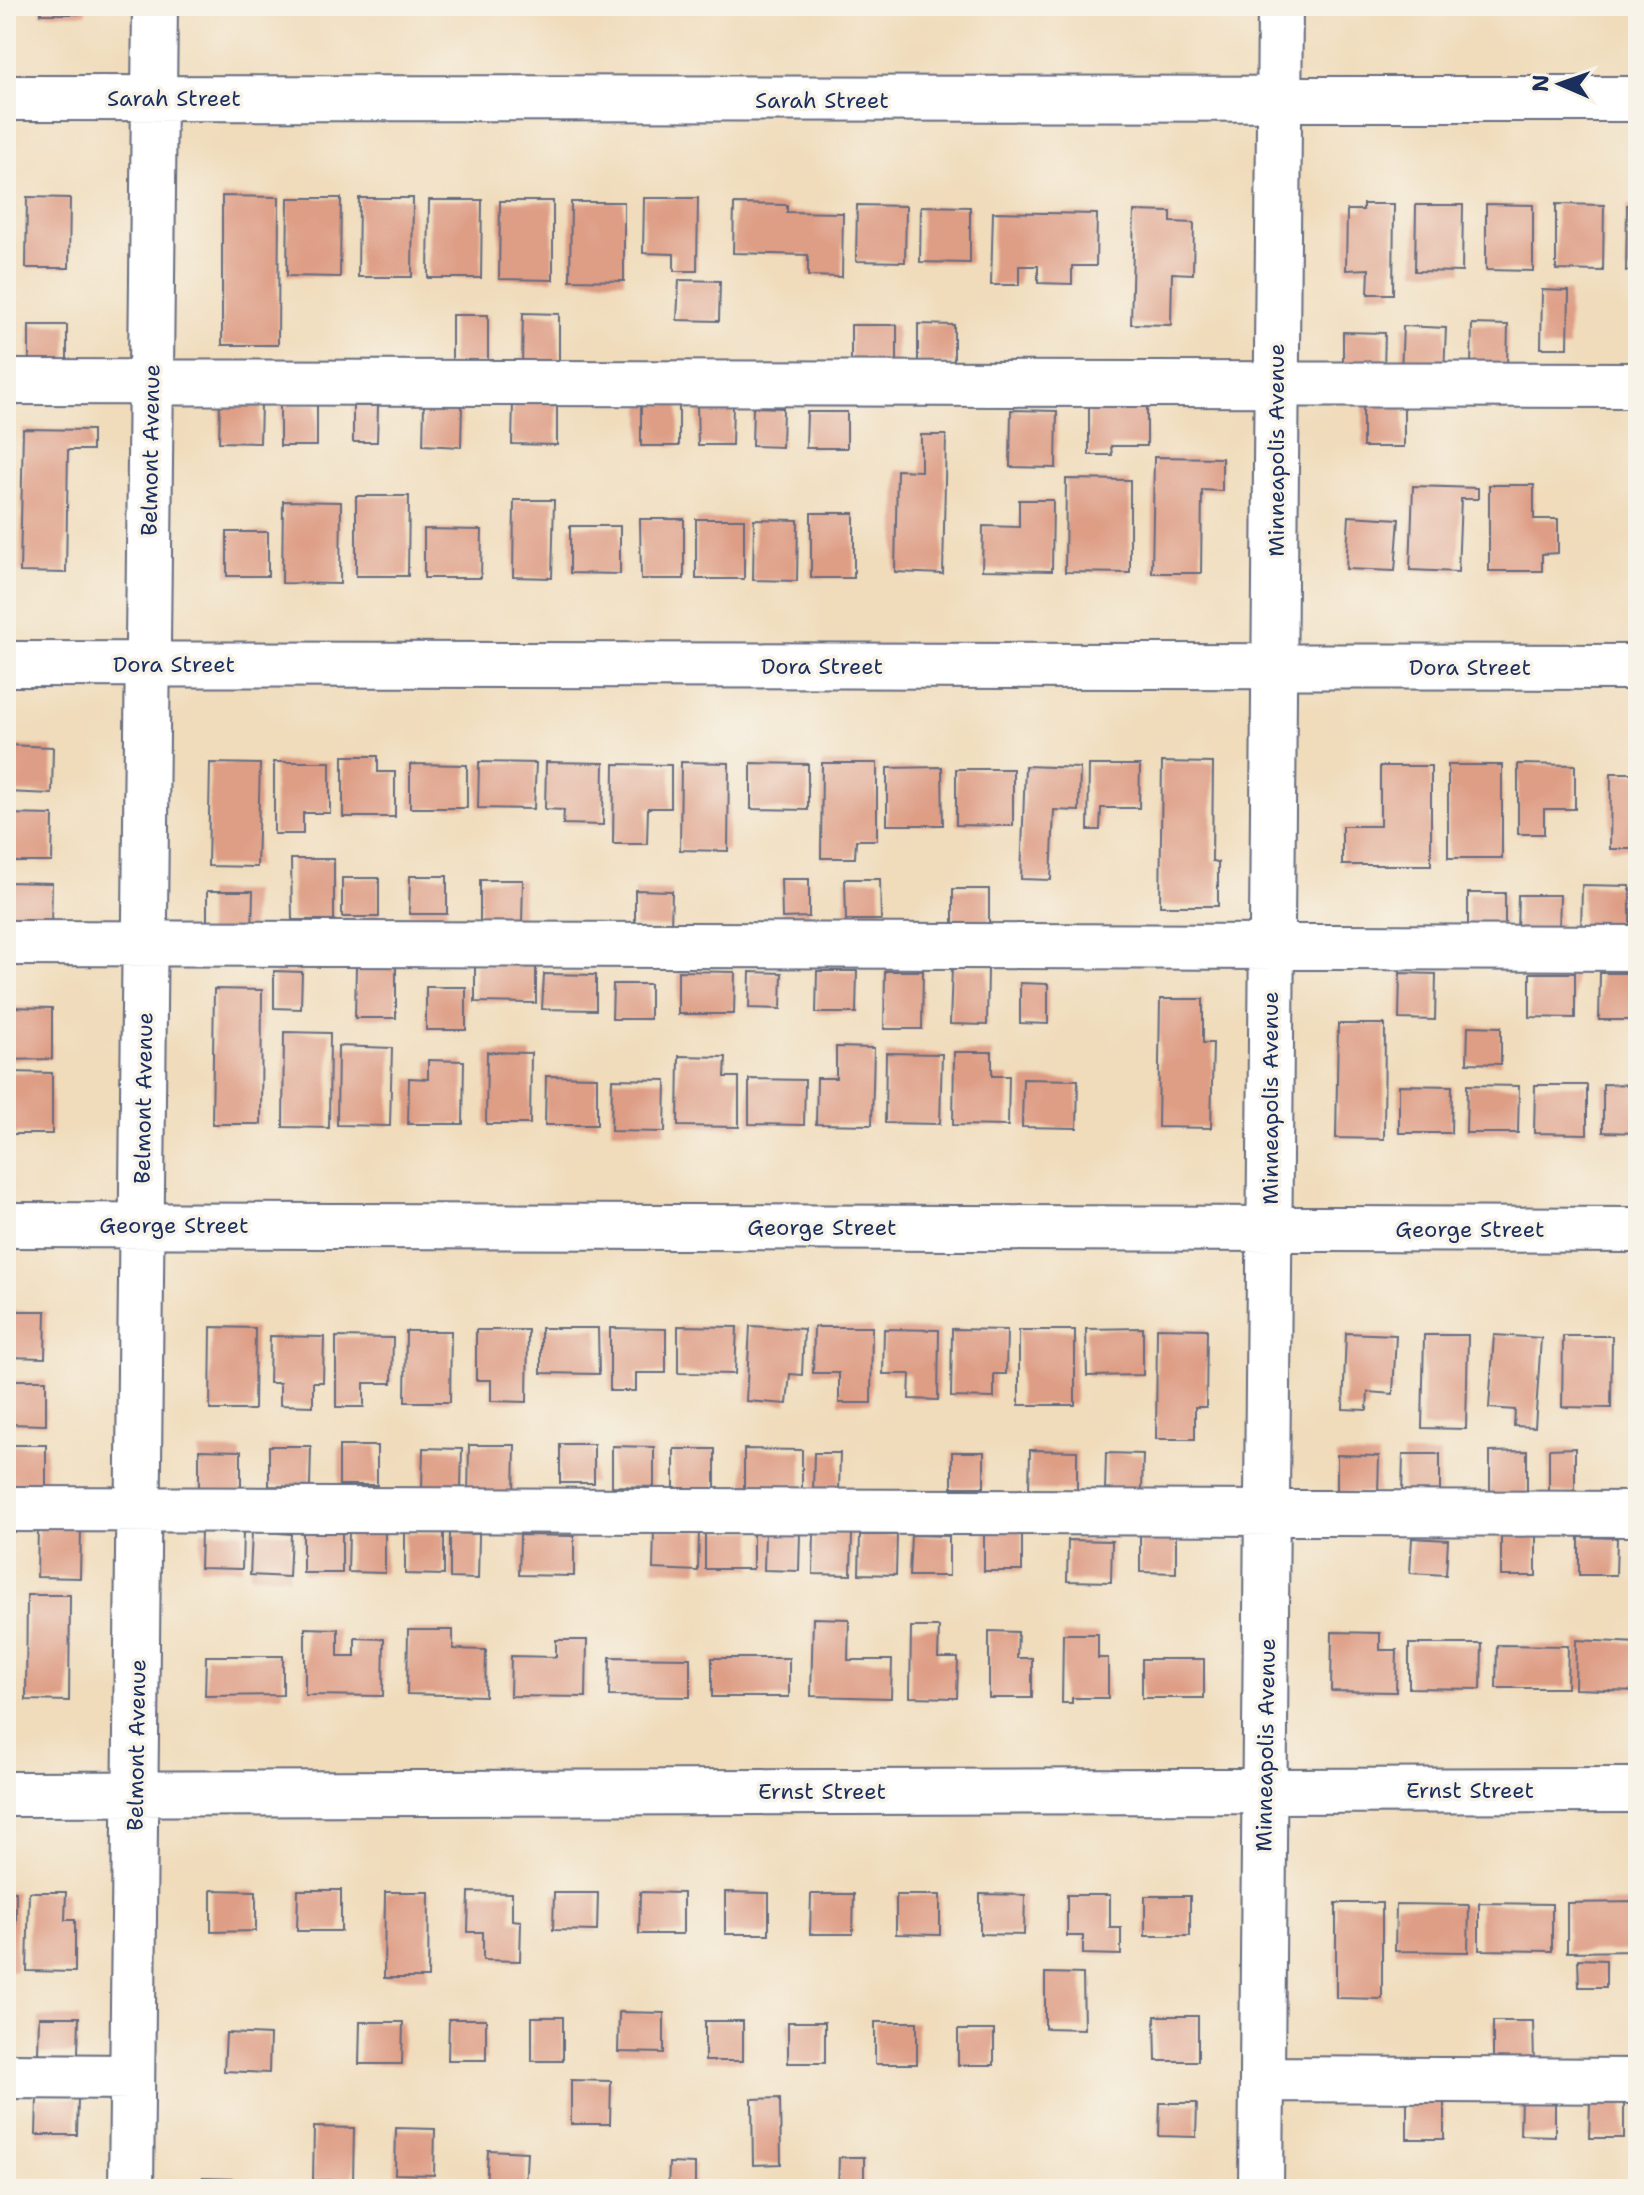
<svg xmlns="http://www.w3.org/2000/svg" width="1644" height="2195" font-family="'Shantell Sans',sans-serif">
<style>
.building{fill:#de9d85}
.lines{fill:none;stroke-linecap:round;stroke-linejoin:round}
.minor-casing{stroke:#666c7f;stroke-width:48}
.minor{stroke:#fff;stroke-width:44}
.labels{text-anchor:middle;stroke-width:7;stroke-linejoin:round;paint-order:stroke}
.street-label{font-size:22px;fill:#1b2f5e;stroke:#f7f3e8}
</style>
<rect width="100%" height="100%" fill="#f7f3e8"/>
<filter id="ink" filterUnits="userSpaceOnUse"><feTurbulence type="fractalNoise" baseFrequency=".0125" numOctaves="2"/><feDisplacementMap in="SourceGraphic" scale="16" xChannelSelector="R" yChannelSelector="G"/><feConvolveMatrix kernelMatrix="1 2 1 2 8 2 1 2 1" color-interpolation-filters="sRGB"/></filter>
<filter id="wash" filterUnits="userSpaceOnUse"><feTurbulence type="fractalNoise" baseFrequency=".006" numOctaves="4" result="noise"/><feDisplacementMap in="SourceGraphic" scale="32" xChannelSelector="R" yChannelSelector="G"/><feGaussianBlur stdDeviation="1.8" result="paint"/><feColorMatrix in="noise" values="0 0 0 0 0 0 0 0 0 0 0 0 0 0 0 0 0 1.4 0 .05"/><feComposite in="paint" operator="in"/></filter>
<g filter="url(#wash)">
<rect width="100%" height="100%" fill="#f0dcbb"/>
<g id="blocks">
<path class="building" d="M41,6H86V14H41Z
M1502,6H1548V11L1502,10Z
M1561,6H1607V10H1561Z
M222,196L279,197L278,345H222Z
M6,197H11V242H6Z
M27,197L70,198L69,268H26Z
M288,198H341L340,277L287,276Z
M359,198H413L412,277H358Z
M644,198H698L697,271H674V254L643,253Z
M429,200H482L481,278H428Z
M500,201H553V280L499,279Z
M571,202H624V281L570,280Z
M734,204L787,205V212L843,213L842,277L808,276V255L733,253Z
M1363,204H1394L1393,294H1368L1369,269L1346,270L1347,210H1363Z
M1486,204L1533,205V271L1486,270Z
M1556,204L1604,205L1603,271L1556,270Z
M857,205L906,206L905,262L856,261Z
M1416,205H1463L1462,272L1415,271Z
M1627,205H1638V271H1626Z
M921,206L970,207V263L920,262Z
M1134,211L1171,212V222L1194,223L1193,274L1172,273L1171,325L1131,324Z
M993,212L1097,214L1096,266H1072V284L1038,283V266H1019V285H991Z
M679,280L720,281L719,321L677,320Z
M1542,290L1569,291L1568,348H1541Z
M523,313L559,314V368L522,367Z
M452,315H488V363H452Z
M918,324L954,325V364L918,363Z
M1472,324L1508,325L1507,367L1471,366Z
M29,325H67V362H29Z
M851,325H897V366H851Z
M1403,326L1446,328L1444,375L1401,373Z
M1343,332L1385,333L1384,370H1343Z
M513,401L557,402V445L512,444Z
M1089,401H1147V446H1111L1112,455H1089Z
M220,403H261L260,443L219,442Z
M280,404H317V446H280Z
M641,404H679V446H641Z
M697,404H733L732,445H698Z
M424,405H462L461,447L423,445Z
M1363,405H1404V447H1363Z
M353,406H378L377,442H353Z
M753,407L783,408L782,447L752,446Z
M1011,410L1057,411L1056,468L1010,467Z
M807,412H847V448H806Z
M23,429L92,430V450H68L66,573L20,572Z
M921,435H946L943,574L895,572L897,470L921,471Z
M1154,457L1222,458V491L1202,490L1201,573H1152Z
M1066,479L1130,480V573L1065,572Z
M1489,485H1534V519H1558V553L1542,554V571H1489Z
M1413,486L1478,488V499H1461L1458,572L1410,570Z
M356,496H409L408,576H356Z
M514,500H554L552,578L513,577Z
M1019,500H1053L1052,571L982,570L983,526L1019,527Z
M283,501L341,502L340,584L282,583Z
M811,513H854V578H811Z
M1349,516L1399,519L1395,571L1346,569Z
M640,519H684V579H641Z
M696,519H744V579H696Z
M754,519L798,520L797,581L753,580Z
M570,526H620V574L570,573Z
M424,529L482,530L481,578H424Z
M227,532H268V576H227Z
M6,745L53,747L52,794L6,792Z
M343,756H378V772H395V817H343Z
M274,762H330V813H303V834H274Z
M479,762L536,763L534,809L478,808Z
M546,762L604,763L603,825L563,824L564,810L545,809Z
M681,762L729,763L728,851L680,850Z
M1162,762L1213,763L1212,861L1218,862V906H1160Z
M210,763L260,764L257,867L208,866Z
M751,763L808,764V810L751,809Z
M822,763H877V840H856L855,858H821Z
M410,764L467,765V808H410Z
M614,764L671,765V808H648L647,844H613Z
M1518,764L1575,765V809H1544V834H1518Z
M1089,765H1140L1139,808H1101L1100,830H1088Z
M1448,765H1502V858H1448Z
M1025,766L1080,768L1079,811L1054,810L1051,880L1021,879Z
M1380,766H1431V865H1342V826H1380Z
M942,767L943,825H887V768Z
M956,769H1013V826L956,825Z
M1611,773H1638V849H1610Z
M6,814L53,815L52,862H6Z
M291,859H334V920H292Z
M410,876H447V914H409Z
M342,878H379V917H342Z
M781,879H809V917L782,918Z
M845,879H880L881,920H846Z
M480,880H523L522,924H480Z
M6,882L52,883L51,929L6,928Z
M1582,885L1630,886V935H1581Z
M953,889H989V929H953Z
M635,890L672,891L671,927H635Z
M207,891H253L252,934L207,933Z
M1468,893H1505V932H1468Z
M1518,895H1560L1559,934H1517Z
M475,964H536V1003L475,1002Z
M356,965H396V1018H355Z
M6,967H12V992H6Z
M952,968L988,969L987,1025L950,1024Z
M274,971L302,972L301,1009L274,1008Z
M678,971L735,972L734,1014H678Z
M817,971H857L856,1013H816Z
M885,971H923L922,1029H884Z
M750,972L782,973L781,1009L749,1008Z
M1400,973L1436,974L1435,1020L1399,1019Z
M1530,973H1575V1018L1530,1017Z
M1600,973H1638V1020H1599Z
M544,974L596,975V1010L542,1009Z
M1020,983L1048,984V1024L1020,1023Z
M613,984H650V1019H612Z
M426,987H466V1030H426Z
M214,989L262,990L261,1124H212Z
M1160,999H1203V1043H1213L1211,1128L1158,1127Z
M6,1007L52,1008V1059L6,1060Z
M1338,1024H1385L1384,1139L1336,1138Z
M1468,1026L1501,1027V1064L1467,1063Z
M284,1032L330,1033L329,1128L283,1127Z
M338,1046L392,1048L390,1126L337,1125Z
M836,1047L874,1048L872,1125L816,1124L817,1078H836Z
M487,1052L531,1053L530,1124H486Z
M954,1052H992V1076H1009L1008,1126L953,1125Z
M886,1053L942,1054L940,1124L885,1123Z
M679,1056L726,1057L725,1077H739V1127L678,1126Z
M428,1060L464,1061L463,1124H408L409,1078L428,1079Z
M11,1072L52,1073V1134H11Z
M546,1076L597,1077V1125H545Z
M612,1079L666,1080L665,1132L611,1131Z
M749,1079L805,1080L804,1125L749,1124Z
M1023,1079L1078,1080L1077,1128L1022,1127Z
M1603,1084L1638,1085V1133L1603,1132Z
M1399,1085L1452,1086L1451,1133H1399Z
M1467,1085L1519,1086L1518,1133H1466Z
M1535,1085H1587V1134L1534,1133Z
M6,1311H46L45,1358L6,1357Z
M678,1326L737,1327L735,1374L678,1373Z
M750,1326L804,1329L802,1375L790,1374L787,1404L746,1401Z
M211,1327L255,1328L254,1410H210Z
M814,1327H872L871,1403H839V1373H813Z
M541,1328H598L599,1374L541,1373Z
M610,1328L666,1329V1373H636V1391H610Z
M1143,1328V1375L1087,1376L1086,1329Z
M1157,1328L1207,1329L1206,1407H1195V1439H1156Z
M884,1329L939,1330L938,1400L909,1399L910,1374H883Z
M952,1329L1007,1330L1006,1374H994V1398L951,1397Z
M476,1330H528L527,1402L491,1401V1380H476Z
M1019,1330H1075V1405H1019Z
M406,1331H451L450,1402H405Z
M1632,1332H1638V1413H1632Z
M1346,1333L1396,1335L1393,1394L1368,1392L1367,1410L1343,1409Z
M1424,1335H1468L1466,1429L1422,1428Z
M1494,1335L1541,1338L1535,1427L1514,1426L1515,1410L1489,1408Z
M270,1336L324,1337L323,1382H313V1406L280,1405V1383H269Z
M1563,1336H1612L1611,1408L1562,1407Z
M336,1337L393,1338L392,1383H364V1407H336Z
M6,1380H46V1425L6,1424Z
M560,1444H594V1483H560Z
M6,1445H46V1493L6,1492Z
M469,1445H515L514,1496H468Z
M269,1446H311L310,1487L269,1486Z
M339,1446H377V1485H339Z
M612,1446L654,1447V1487L612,1486Z
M423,1448L462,1449L461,1489H422Z
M1575,1448V1493H1549V1449Z
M674,1449H715V1490H674Z
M744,1449L802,1450V1491L744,1490Z
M199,1450L241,1451V1492L199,1491Z
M1030,1450L1077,1451V1491L1029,1490Z
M1527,1451V1493H1490V1452Z
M952,1452H984V1487H952Z
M814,1453H840L839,1491L813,1490Z
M1106,1453L1143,1454L1142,1491H1105Z
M1403,1454H1440V1495H1402Z
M1337,1455L1379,1456L1378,1493H1337Z
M38,1527L81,1528L80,1578L37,1577Z
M654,1529L699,1531L698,1571L653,1569Z
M984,1530H1022V1571H984Z
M201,1531L243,1532L242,1569L200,1568Z
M252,1531L291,1534L289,1577L250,1575Z
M303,1531L342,1532V1573H303Z
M705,1531H753V1569H705Z
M349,1532H385V1573L348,1572Z
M765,1532H800L799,1571L764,1570Z
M405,1533H444V1575L405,1574Z
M450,1533L479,1534L478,1579L450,1578Z
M814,1533L852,1534L851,1575L813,1574Z
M1140,1533H1176V1573L1140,1572Z
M520,1535L574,1536V1576L519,1575Z
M860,1535H897L896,1575L859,1574Z
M911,1535L949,1536V1576H909Z
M1501,1536H1536V1576H1501Z
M1579,1537L1617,1538L1616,1575H1579Z
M1412,1538L1448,1540L1446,1575L1410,1573Z
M1068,1540L1112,1541L1111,1582L1067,1581Z
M27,1595H70L69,1701L26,1700Z
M813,1618L849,1619L848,1660H892L891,1698L811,1696Z
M911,1627H939L938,1658H958L957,1698L910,1697Z
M305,1628L338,1629V1656H355V1638L384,1639L383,1696L305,1695Z
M408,1630H453V1649L486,1650L485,1696L407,1694Z
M989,1631L1018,1632L1017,1658H1032V1698H989Z
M1332,1632L1380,1633V1650H1397L1396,1692L1331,1691Z
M1063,1634H1098V1658H1108V1698H1072V1703H1062Z
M556,1640H587L586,1697L510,1696L511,1656L556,1657Z
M1576,1640L1638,1643V1691L1575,1689Z
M1409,1644H1482L1481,1689L1409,1688Z
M1497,1645L1568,1646L1567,1688H1496Z
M206,1656H283V1695L205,1696Z
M610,1657L690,1658V1697L609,1696Z
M712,1658H789V1697H712Z
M1142,1659H1204V1698H1142Z
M211,1890L256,1891V1931L211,1932Z
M298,1890H341V1931H297Z
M6,1891H16V1971H6Z
M29,1892H66L65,1920H75V1972L27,1971Z
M385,1892H429L428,1978H384Z
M469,1892L512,1893V1920L521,1921L520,1961L483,1960V1932H468Z
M640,1892L683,1893V1934H639Z
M725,1892L769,1893V1934H725Z
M554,1893H598L597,1931L553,1930Z
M811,1894H854L853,1934H810Z
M980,1894L1025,1895L1024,1935L980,1934Z
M896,1895H940V1935L896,1934Z
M1067,1895H1110V1928H1121V1955L1083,1954V1936H1067Z
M1145,1896H1190V1936H1145Z
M1638,1902V1951L1567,1952V1903Z
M1336,1903H1382V1999L1336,1998Z
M1479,1903L1552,1904V1951L1479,1950Z
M1396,1904L1469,1905L1468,1952L1395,1951Z
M1578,1959L1606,1960V1987H1579Z
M1045,1973L1083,1974L1084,2029L1045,2028Z
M619,2012L664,2013V2053L618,2052Z
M1155,2016H1198V2061H1156Z
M39,2017H79L78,2054H38Z
M532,2017H563V2061H532Z
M449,2019H486V2060H448Z
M705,2021H743V2061H705Z
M1493,2021H1533L1534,2063H1493Z
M360,2022H403L402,2064H359Z
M788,2022H825V2063H788Z
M875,2022H917V2064H875Z
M958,2030H994V2065H958Z
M226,2033L270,2035L269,2073L224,2071Z
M571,2080L611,2081L610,2124H571Z
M37,2098H78L77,2135H36Z
M780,2098L781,2164L753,2165L752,2099Z
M1521,2098H1555V2136L1520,2135Z
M1407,2099H1444V2139H1407Z
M1590,2100H1624V2138H1589Z
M1160,2103H1197L1196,2137L1159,2136Z
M314,2127L354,2128L353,2181L313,2180Z
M396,2128L435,2129L434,2175L395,2174Z
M488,2150L527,2152L525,2189H486Z
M839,2157H864V2189H838Z
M669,2163L695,2164V2189H668Z
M202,2178L240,2179V2189H202Z"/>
</g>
</g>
<g filter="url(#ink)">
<use href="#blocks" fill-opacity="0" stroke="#666c7f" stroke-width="2"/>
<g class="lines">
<defs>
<path id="minor" d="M6,98L1638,99
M6,382L1638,385
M6,664L1638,667
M6,943L1638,948
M6,1225L1638,1230
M6,1509L1638,1514
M6,1794L1638,1790
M6,2076L132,2077
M1262,2079L1638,2081
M131,2189L155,6
M1261,2189L1280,6"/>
</defs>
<use href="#minor" class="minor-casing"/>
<use href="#minor" class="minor"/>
</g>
</g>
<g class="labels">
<g class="street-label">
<text x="174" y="106">Sarah Street</text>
<text x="822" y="108">Sarah Street</text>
<text transform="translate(150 450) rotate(-89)" y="8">Belmont Avenue</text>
<text transform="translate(1276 450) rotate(-90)" y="8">Minneapolis Avenue</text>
<text x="174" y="672">Dora Street</text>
<text x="822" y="674">Dora Street</text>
<text x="1470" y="675">Dora Street</text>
<text transform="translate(143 1098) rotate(-89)" y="8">Belmont Avenue</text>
<text transform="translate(1270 1098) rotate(-90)" y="8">Minneapolis Avenue</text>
<text x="174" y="1233">George Street</text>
<text x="822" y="1235">George Street</text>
<text x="1470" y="1237">George Street</text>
<text transform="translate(136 1745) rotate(-89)" y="8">Belmont Avenue</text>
<text transform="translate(1265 1745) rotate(-89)" y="8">Minneapolis Avenue</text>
<text x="1470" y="1798">Ernst Street</text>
<text x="822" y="1799">Ernst Street</text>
</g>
</g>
<rect width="1644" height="2195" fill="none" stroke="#f7f3e8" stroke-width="32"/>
<g transform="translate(1560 84) rotate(272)" stroke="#f7f3e8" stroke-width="6" paint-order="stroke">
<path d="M0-6L14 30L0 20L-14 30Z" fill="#1b2f5e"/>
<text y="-12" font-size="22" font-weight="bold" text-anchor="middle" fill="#1b2f5e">N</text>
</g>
</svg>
